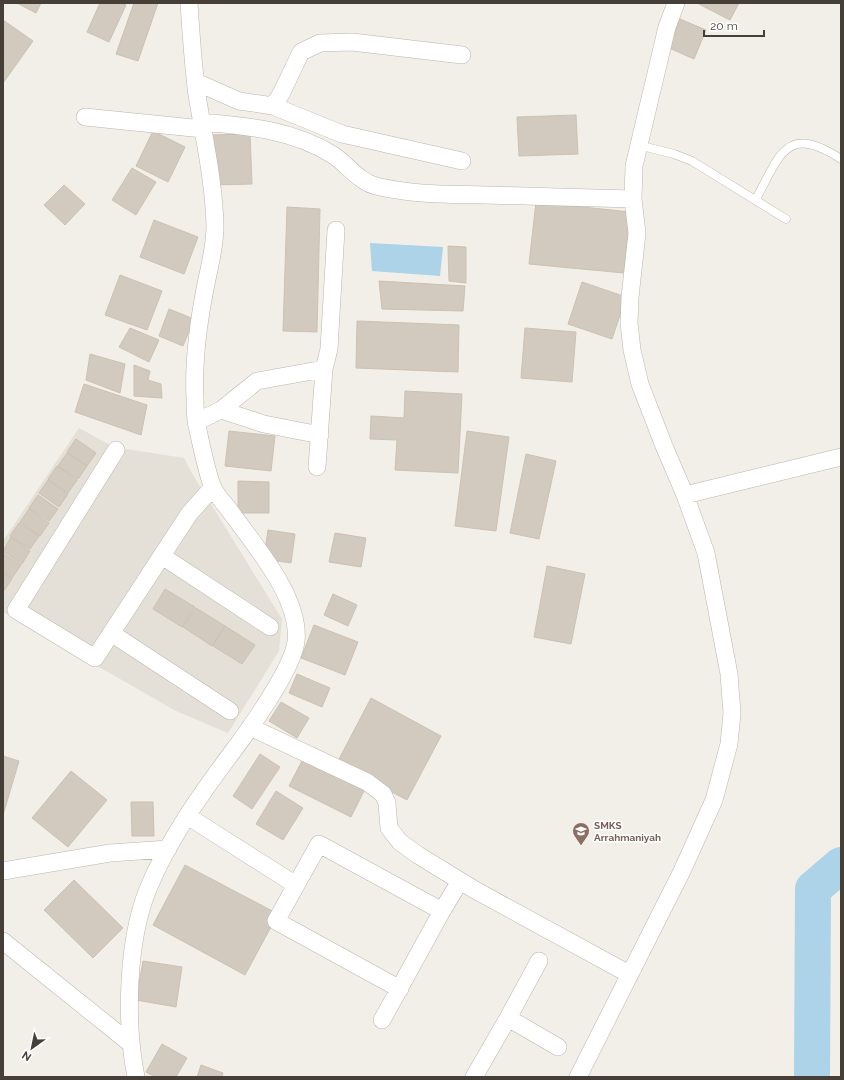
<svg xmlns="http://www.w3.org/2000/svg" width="844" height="1080" font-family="Raleway,sans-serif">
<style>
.residential{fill:#e5e0d7}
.water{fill:#acd3e8}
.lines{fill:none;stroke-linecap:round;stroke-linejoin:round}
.river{stroke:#acd3e8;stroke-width:36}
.building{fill:#d2cabf;stroke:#ccc1b3}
.service-casing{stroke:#bcb5ac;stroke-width:9}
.minor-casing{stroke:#bcb5ac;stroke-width:18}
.service{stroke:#fff;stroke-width:8}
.minor{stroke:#fff;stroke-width:17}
.labels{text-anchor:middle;stroke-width:3;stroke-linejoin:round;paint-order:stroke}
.education-label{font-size:10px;font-weight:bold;fill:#785e54;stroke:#fff;text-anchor:start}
</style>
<rect width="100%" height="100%" fill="#f2eee8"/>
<path class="residential" d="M79,428L114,447L184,458L193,475L282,619L279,651L228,733L176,711L3,612V541Z"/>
<path class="water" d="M370,243L443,247L440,276L372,271Z"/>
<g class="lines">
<path class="river" d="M812,1077L813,889L841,865"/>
</g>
<path class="building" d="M17,3H41L36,13Z
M100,3H120L126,5L109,42L87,32Z
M134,3H158L138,61L116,54Z
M697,3H739L730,20Z
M680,19L706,30L694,59L669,48Z
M3,20L33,41L3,83Z
M576,115L578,154L519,156L517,117Z
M153,131L185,147L168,182L136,166Z
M250,134L252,184L213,185L211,135Z
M132,168L156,182L136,215L112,200Z
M64,185L85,204L65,225L44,205Z
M536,202L630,212L624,273L529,264Z
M287,207L320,209L317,332L283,331Z
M154,220L198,237L184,274L140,257Z
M448,246L466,247V283L449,281Z
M120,275L162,291L147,330L105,315Z
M379,281L465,286L463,311L382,309Z
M582,282L626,297L612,339L568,324Z
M169,309L194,319L183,346L159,336Z
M357,321L459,325L458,372L356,368Z
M130,328L159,340L149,362L119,347Z
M525,328L576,332L572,382L521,378Z
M90,354L125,364L120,393L86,380Z
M134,365L150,371L148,380L161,384L162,398L134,396Z
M84,384L147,405L141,435L75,412Z
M405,391L462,394L458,473L395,470L397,440L370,439L371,416L404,418Z
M229,431L275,436L271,471L225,466Z
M467,431L509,437L496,531L455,526Z
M76,439L96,453L87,466L67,452Z
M67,453L87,466L78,479L58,466Z
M526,454L556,461L539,539L510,533Z
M57,466L77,480L68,493L48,479Z
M48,480L68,494L59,507L39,493Z
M238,481L269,482V513H238Z
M38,495L58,509L49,521L29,508Z
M29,509L49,523L40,536L20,522Z
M19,523L39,536L30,549L10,536Z
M268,530L295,534L291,563L264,559Z
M335,533L366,538L361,567L329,562Z
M11,537L30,551L22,564L3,551Z
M3,553L21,565L12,578L3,572Z
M547,566L585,574L571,644L534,637Z
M3,573L12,579L3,592Z
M165,589L195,607L182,627L153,609Z
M333,594L357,605L348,626L324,615Z
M196,608L225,626L212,646L183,627Z
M314,625L358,642L345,675L301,658Z
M225,626L255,645L242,664L213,646Z
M297,674L330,688L322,707L289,693Z
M371,698L441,736L407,800L337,763Z
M281,702L309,718L297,738L269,721Z
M260,754L280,767L252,809L233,796Z
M3,756L19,761L3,815Z
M304,757L365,789L351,817L289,786Z
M71,771L107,800L68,847L32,818Z
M276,791L303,808L283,840L256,824Z
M131,802H153L154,836H132Z
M185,865L278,914L245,975L153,925Z
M74,880L123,928L93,958L44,910Z
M143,961L182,967L176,1007L136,1000Z
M162,1044L187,1058L176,1077H155L146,1072Z
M201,1065L223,1073L222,1077H197Z"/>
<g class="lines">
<defs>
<path id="service" d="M638,145L674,154L692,161L786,219
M756,199C780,155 786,123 841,159"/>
<path id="minor" d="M196,82L239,101L273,106L281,94L301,52L320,43L352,42L462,55
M273,106L342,134L462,161
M85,117L203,129
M202,122C248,126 293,130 333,155C347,164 359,182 376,186C412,195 449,194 485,195C534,196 584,198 633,199
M221,410L264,424L320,435
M196,422L221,410L257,381L324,369L329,349L336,230
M116,450L16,610L95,658L189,514L213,487
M317,467L324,369
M685,495L841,457
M162,556L270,627
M111,633L230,711
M250,727L367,782L383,794L387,803L389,828L400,842L418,855L475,890L629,974
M189,817L296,885
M3,871L110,853L168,849
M442,911L460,881
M3,941L131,1044
M508,1018L539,961
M382,1020L442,911L319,844L276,921L400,989
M136,1077C125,1022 127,941 148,889C169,838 203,791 236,747C253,724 292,669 296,642C301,598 255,546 230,511C225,504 217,496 213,488C207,474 201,443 197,426C195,417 195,407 195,398C193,360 198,325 205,289C209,268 215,248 215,226C214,182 204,138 197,95C193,65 191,34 189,3
M474,1077L508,1018L558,1047
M578,1077L682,871L714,800L729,744L732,713L729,674L706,553L685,495L664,446L640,384L632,350L629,323L630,297L637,233L633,199L634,166L667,27L676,3"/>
</defs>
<use href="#service" class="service-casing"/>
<use href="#minor" class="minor-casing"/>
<use href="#service" class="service"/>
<use href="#minor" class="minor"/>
</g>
<defs>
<symbol id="school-pin" viewBox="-11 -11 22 30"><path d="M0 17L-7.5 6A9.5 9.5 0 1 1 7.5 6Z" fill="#8d6e63" stroke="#fff"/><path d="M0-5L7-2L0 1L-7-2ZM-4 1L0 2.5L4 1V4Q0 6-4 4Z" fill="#fff"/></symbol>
</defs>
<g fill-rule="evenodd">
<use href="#school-pin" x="571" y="821" width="20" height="27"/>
</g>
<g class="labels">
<g class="education-label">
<text x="594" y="829">SMKS<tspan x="594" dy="12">Arrahmaniyah</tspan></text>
</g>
</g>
<rect width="844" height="1080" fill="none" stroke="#453f38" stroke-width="8"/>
<g transform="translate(32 1048) rotate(213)" stroke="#ffffff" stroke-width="3" paint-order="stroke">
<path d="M0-3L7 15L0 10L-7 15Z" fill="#453f38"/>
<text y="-6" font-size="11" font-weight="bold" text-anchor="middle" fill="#453f38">N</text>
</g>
<path d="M704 30v6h60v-6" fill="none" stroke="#453f38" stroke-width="2"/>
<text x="710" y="30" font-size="12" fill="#453f38" stroke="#ffffff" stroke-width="3" paint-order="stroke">20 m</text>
</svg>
